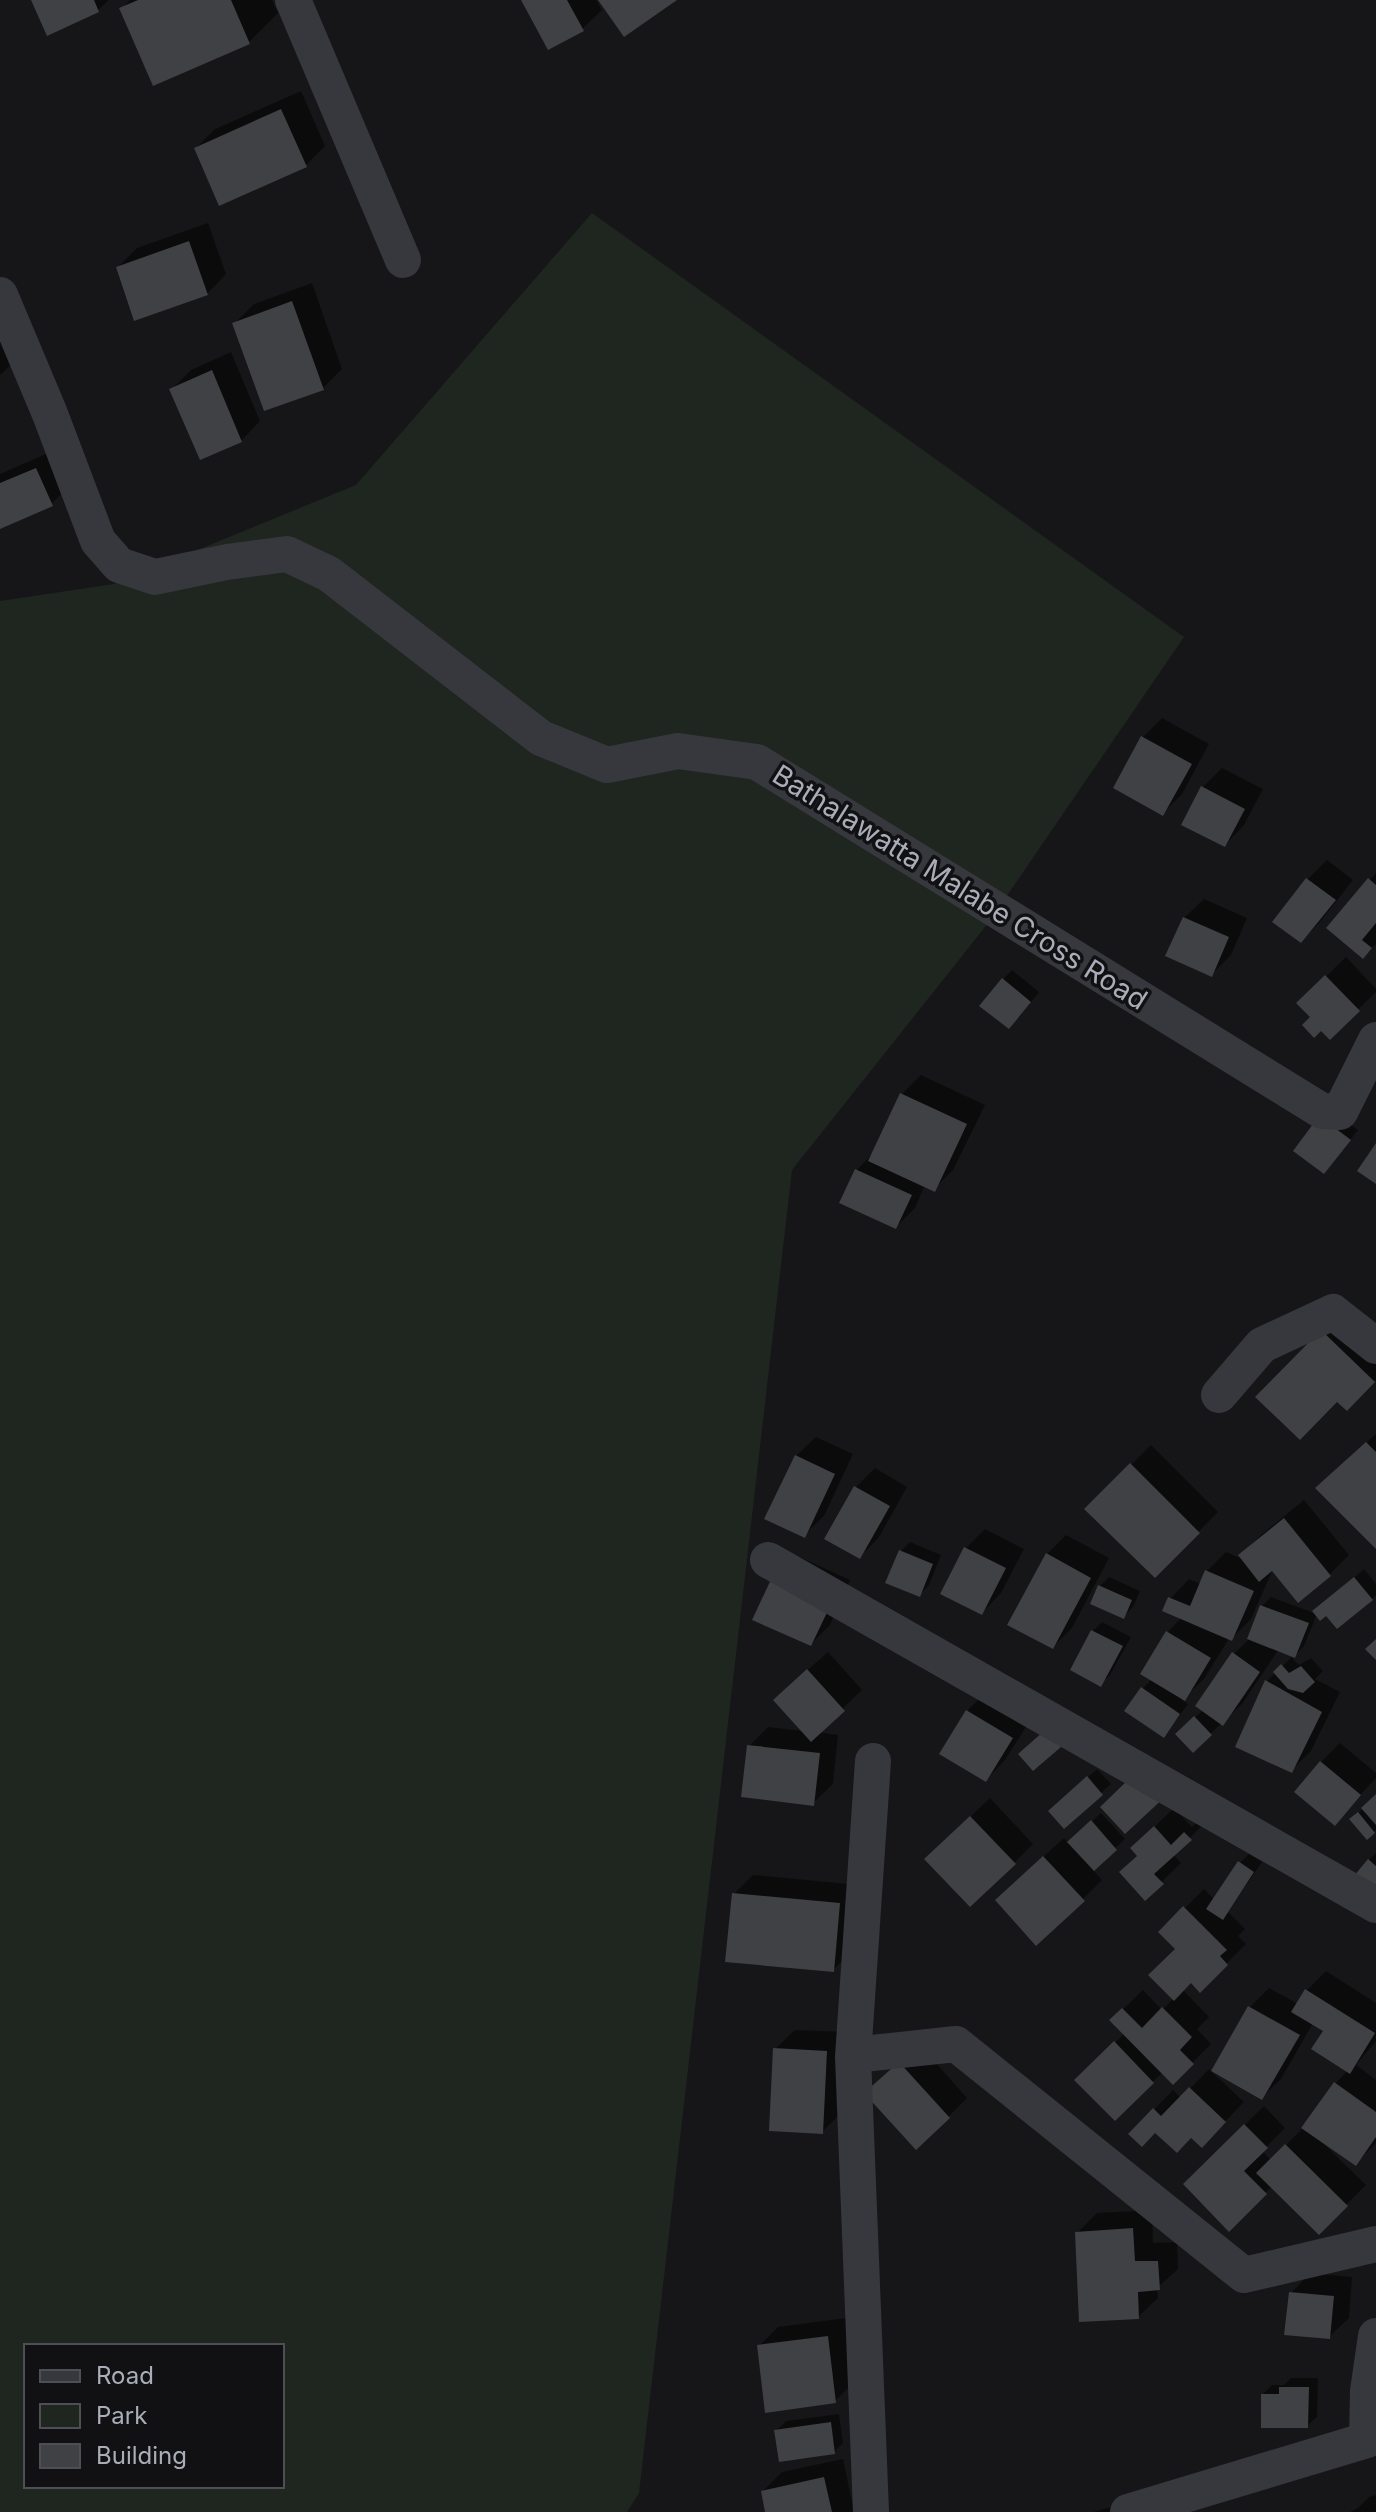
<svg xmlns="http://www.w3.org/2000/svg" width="1376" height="2512" font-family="Inter,sans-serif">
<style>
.green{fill:#1e261f;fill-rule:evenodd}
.shadow{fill:#0007}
.building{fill:#404145}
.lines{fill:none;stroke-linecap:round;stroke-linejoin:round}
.minor{stroke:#37383d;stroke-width:36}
.labels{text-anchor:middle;stroke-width:7;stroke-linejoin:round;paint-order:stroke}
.street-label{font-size:28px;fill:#a8adb8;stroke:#111113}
</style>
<rect width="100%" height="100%" fill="#161618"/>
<path class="green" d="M592,213L1184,637L989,922L792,1170L639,2493L627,2512H0V601L114,584L356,485ZM26,2346H282V2486H26Z"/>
<path class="shadow" d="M33,0H109L98,10Z
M130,0H272L278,13L249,42L154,84L122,9Z
M524,0H596L602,10L582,29Z
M301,91L325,146L306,165L196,148L215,129Z
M208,223L226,274L207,294L118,267L137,248Z
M312,283L342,369L323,388L235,323L254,304Z
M0,298L22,355L0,375Z
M231,352L260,421L241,441L172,389L191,370Z
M55,450L71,485L51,504L0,527V474Z
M1162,718L1209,744L1182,794L1162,814L1143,737Z
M1222,768L1263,789L1244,825L1225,845L1203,787Z
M1327,860L1353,880L1320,922L1301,941L1275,921L1308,879Z
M1376,873V944L1363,956L1329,928Z
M1204,899L1247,918L1231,955L1212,974L1184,918Z
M1346,957L1376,989V992L1330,1037L1299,1003Z
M1012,970L1039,992L1018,1018L1003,979Z
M921,1075L985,1105L953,1170L934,1189L925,1185L915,1208L896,1227L856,1171L874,1152L902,1094Z
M1329,1108L1358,1130L1333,1162Z
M1341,1312L1376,1346V1380L1347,1409L1337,1400L1258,1397Z
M1376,1434V1546L1337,1469Z
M816,1437L853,1454L824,1516L804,1535L796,1456Z
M1151,1445L1218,1512L1155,1576L1087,1509Z
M875,1468L907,1487L879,1537L860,1557L855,1488Z
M1304,1500L1349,1555L1330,1574L1273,1569L1251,1619L1232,1638L1230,1637L1204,1679L1182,1700L1188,1704L1164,1736L1143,1688L1152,1679L1143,1673L1168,1632L1182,1617L1170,1599L1189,1579L1201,1584L1207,1571L1226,1552L1245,1560L1241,1555L1260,1536Z
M985,1529L1024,1549L1001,1593L982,1613L966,1548Z
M1066,1535L1109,1558L1072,1628L1053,1647L1047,1554Z
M910,1542L941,1555L929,1585L919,1595L901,1551Z
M795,1555L850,1580L830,1625L811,1644Z
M1364,1569L1376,1584V1595L1372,1599L1326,1613L1317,1614L1304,1646L1292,1658L1299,1665L1311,1658L1323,1671L1315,1679L1340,1692L1311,1751L1292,1770L1267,1681L1294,1655L1279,1649L1242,1704L1193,1750L1178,1734L1203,1710L1234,1654L1250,1638L1262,1606L1271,1597L1314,1613Z
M1109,1577L1140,1591L1133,1607L1124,1616L1100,1586Z
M1102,1622L1131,1637L1110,1675L1100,1684L1072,1669L1093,1631Z
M828,1652L862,1690L818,1732L838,1735L833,1784L813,1803L749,1746L768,1727L803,1731L795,1681Z
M986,1692L1031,1719L1005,1760L986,1780L967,1711Z
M1340,1743L1376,1773V1778L1334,1823L1321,1762Z
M1097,1769L1111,1784L1064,1826L1060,1802Z
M1376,1796V1830L1367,1837L1352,1819Z
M990,1798L1033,1844L1014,1863L946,1840Z
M1174,1808L1192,1827L1205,1815L1209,1819L1173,1854L1181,1863L1145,1898L1139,1855L1152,1829Z
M1101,1813L1125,1839L1092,1869L1102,1880L1083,1899L1016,1881L1064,1838L1068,1843Z
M1376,1853V1892L1369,1860Z
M1249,1854L1262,1862L1228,1912L1245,1929L1238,1936L1246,1944L1200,1990L1191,1981L1182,1989L1209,2017L1197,2029L1211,2044L1173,2082L1163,2072L1115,2118L1077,2080L1125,2033L1112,2020L1143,1990L1162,2010L1174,1998L1177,1949L1161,1932L1204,1889L1215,1900L1240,1863Z
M753,1875L859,1885L852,1951L833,1970L734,1894Z
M1326,1971L1376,2003V2041L1356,2065L1376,2080V2143L1355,2164L1326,2142L1324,2144L1366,2185L1319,2232L1272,2186L1229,2229L1185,2184L1264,2106L1285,2128L1262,2151L1271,2160L1304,2127L1336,2083L1348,2070L1326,2031L1313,2023L1281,2079L1261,2098L1213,2070L1250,2007L1269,1988L1298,2004L1306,1991Z
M795,2030L846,2032L841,2113L822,2132L775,2049Z
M919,2044L967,2098L948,2117L867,2093Z
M1209,2069L1244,2102L1202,2145L1192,2136L1156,2131L1130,2134L1173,2090L1181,2098Z
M1152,2210L1153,2243L1177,2242L1178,2269L1157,2288L1158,2298L1138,2317L1077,2233L1097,2213Z
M1310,2273L1352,2277L1349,2318L1329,2337L1291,2293Z
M846,2318L854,2382L835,2401L759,2346L778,2327Z
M1291,2378H1318L1317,2417L1307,2426L1263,2394L1272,2385H1284Z
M839,2414L843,2443L834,2452L776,2431L786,2421Z
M843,2459L854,2512H767L763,2491L782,2472Z
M1168,2492L1188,2512H1093Z
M1376,2495V2512H1350L1358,2508L1369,2497Z"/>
<path class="building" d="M31,0H94L99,12L47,36Z
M138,0H231L250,44L153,86L119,8Z
M521,0H567L584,31L548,50Z
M598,0H677L624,37Z
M281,109L307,167L219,206L194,148Z
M189,241L208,295L134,321L116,267Z
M292,301L324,390L264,411L232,323Z
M212,370L242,442L200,460L169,389Z
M36,468L53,506L0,529V483Z
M1141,736L1192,764L1163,816L1113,788Z
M1201,786L1245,809L1225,847L1181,825Z
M1306,878L1336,900L1301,943L1272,922Z
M1368,878L1376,885V923L1362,940L1372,948L1363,959L1326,928Z
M1183,917L1229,937L1212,977L1165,956Z
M1325,975L1360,1011L1330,1040L1321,1031L1314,1038L1302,1025L1310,1017L1296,1003Z
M1002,978L1031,1002L1009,1029L979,1006Z
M900,1093L967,1124L935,1192L868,1161Z
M1319,1116L1351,1140L1324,1174L1293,1151Z
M1376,1143V1184L1357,1171Z
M855,1169L912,1195L896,1229L839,1203Z
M1321,1330L1375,1382L1347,1411L1337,1402L1300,1440L1255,1397Z
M1366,1442L1376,1452V1549L1315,1488Z
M795,1455L835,1474L805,1538L764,1519Z
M1130,1463L1200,1533L1155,1578L1084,1509Z
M854,1486L890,1506L860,1559L824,1539Z
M1284,1518L1331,1576L1298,1603L1272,1571L1259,1582L1238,1555Z
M964,1547L1006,1568L982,1615L940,1594Z
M899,1550L933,1564L920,1597L885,1583Z
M1046,1553L1091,1578L1053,1649L1007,1625Z
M1205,1570L1254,1591L1232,1641L1162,1611L1168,1597L1190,1606Z
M774,1573L833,1600L811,1646L752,1620Z
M1354,1577L1373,1600L1337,1629L1326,1616L1320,1621L1312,1611Z
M1098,1585L1132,1600L1124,1619L1090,1604Z
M1260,1605L1309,1623L1295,1658L1247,1639Z
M1091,1630L1123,1646L1101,1687L1070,1670Z
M1166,1631L1211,1658L1185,1701L1140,1674Z
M1376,1639V1660L1365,1649Z
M1232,1652L1260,1672L1223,1726L1195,1706Z
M1281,1664L1289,1673L1301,1666L1315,1682L1303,1693L1288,1689L1273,1672Z
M807,1669L845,1711L811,1742L773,1700Z
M1265,1680L1322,1712L1292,1773L1235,1747Z
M1141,1687L1180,1714L1164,1738L1124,1711Z
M966,1710L1013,1738L986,1782L939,1754Z
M1194,1716L1212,1735L1193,1753L1175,1734Z
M1053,1723L1068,1741L1033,1771L1018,1754Z
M747,1745L820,1753L814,1806L741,1797Z
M1320,1761L1361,1795L1335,1826L1294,1792Z
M1087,1776L1103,1795L1064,1829L1048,1811Z
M1129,1779L1144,1794L1156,1783L1167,1795L1125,1834L1100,1807Z
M1376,1794V1825L1361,1808Z
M1358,1812L1375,1833L1367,1840L1349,1819Z
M970,1816L1016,1864L970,1907L924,1859Z
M1091,1820L1117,1850L1094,1871L1067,1842Z
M1154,1826L1171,1845L1184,1832L1192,1840L1154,1874L1164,1884L1145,1901L1119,1872L1137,1856L1130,1848Z
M1043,1856L1085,1901L1036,1946L995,1900Z
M1368,1859L1376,1866V1894L1354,1876Z
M1238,1861L1254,1872L1223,1920L1206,1909Z
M732,1893L840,1903L834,1972L725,1962Z
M1183,1906L1227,1950L1220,1956L1228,1965L1200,1993L1191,1983L1174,2001L1148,1975L1175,1949L1158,1932Z
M1305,1989L1375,2033L1350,2074L1311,2049L1323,2031L1291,2012Z
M1248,2006L1300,2035L1262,2100L1211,2071Z
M1162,2007L1192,2037L1180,2050L1194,2064L1173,2085L1109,2020L1122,2008L1142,2028Z
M1114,2041L1154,2083L1115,2121L1074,2080Z
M773,2048L827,2051L823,2134L769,2131Z
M899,2062L950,2118L916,2150L864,2093Z
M1334,2082L1376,2112V2137L1356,2166L1301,2128Z
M1189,2087L1226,2122L1202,2148L1191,2138L1177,2153L1155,2133L1142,2147L1128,2134L1153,2108L1161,2116Z
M1244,2124L1268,2148L1244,2171L1267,2194L1229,2232L1183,2184Z
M1285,2144L1348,2206L1319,2235L1256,2173Z
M1133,2228L1135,2261H1158L1160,2290L1138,2292L1139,2319L1079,2322L1075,2232Z
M1289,2292L1334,2296L1330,2339L1284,2335Z
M828,2336L836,2403L765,2413L757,2345Z
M1279,2387H1309L1308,2428H1261V2394H1279Z
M831,2422L835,2454L779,2462L774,2430Z
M824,2477L832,2512H765L761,2491Z"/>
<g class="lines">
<path class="minor" d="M293,0L403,260
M0,295L50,414L98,541L119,565L155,577L227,562L287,554L329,574L541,738L607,765L678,751L757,762L1322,1111L1340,1112L1376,1040
M1219,1395L1262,1345L1333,1312L1376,1346
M768,1560L1376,1905
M853,2057L872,2053L956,2044L1244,2275L1376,2244
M871,2512L853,2057L873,1761
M1128,2512L1367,2440L1368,2391L1376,2336"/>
</g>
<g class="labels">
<g class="street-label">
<text transform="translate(960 887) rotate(32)" y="10">Bathalawatta Malabe Cross Road</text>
</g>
</g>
<rect x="24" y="2344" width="260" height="144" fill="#111113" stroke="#4d4f55" stroke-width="2"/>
<rect x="40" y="2370" width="40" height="12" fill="#37383d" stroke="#4d4f55" stroke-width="2"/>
<text x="96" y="2384" font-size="24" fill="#a8adb8">Road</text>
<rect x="40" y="2404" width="40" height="24" fill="#1e261f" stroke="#4d4f55" stroke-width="2"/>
<text x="96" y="2424" font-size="24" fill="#a8adb8">Park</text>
<rect x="40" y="2444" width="40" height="24" fill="#404145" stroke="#4d4f55" stroke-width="2"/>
<text x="96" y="2464" font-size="24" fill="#a8adb8">Building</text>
</svg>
